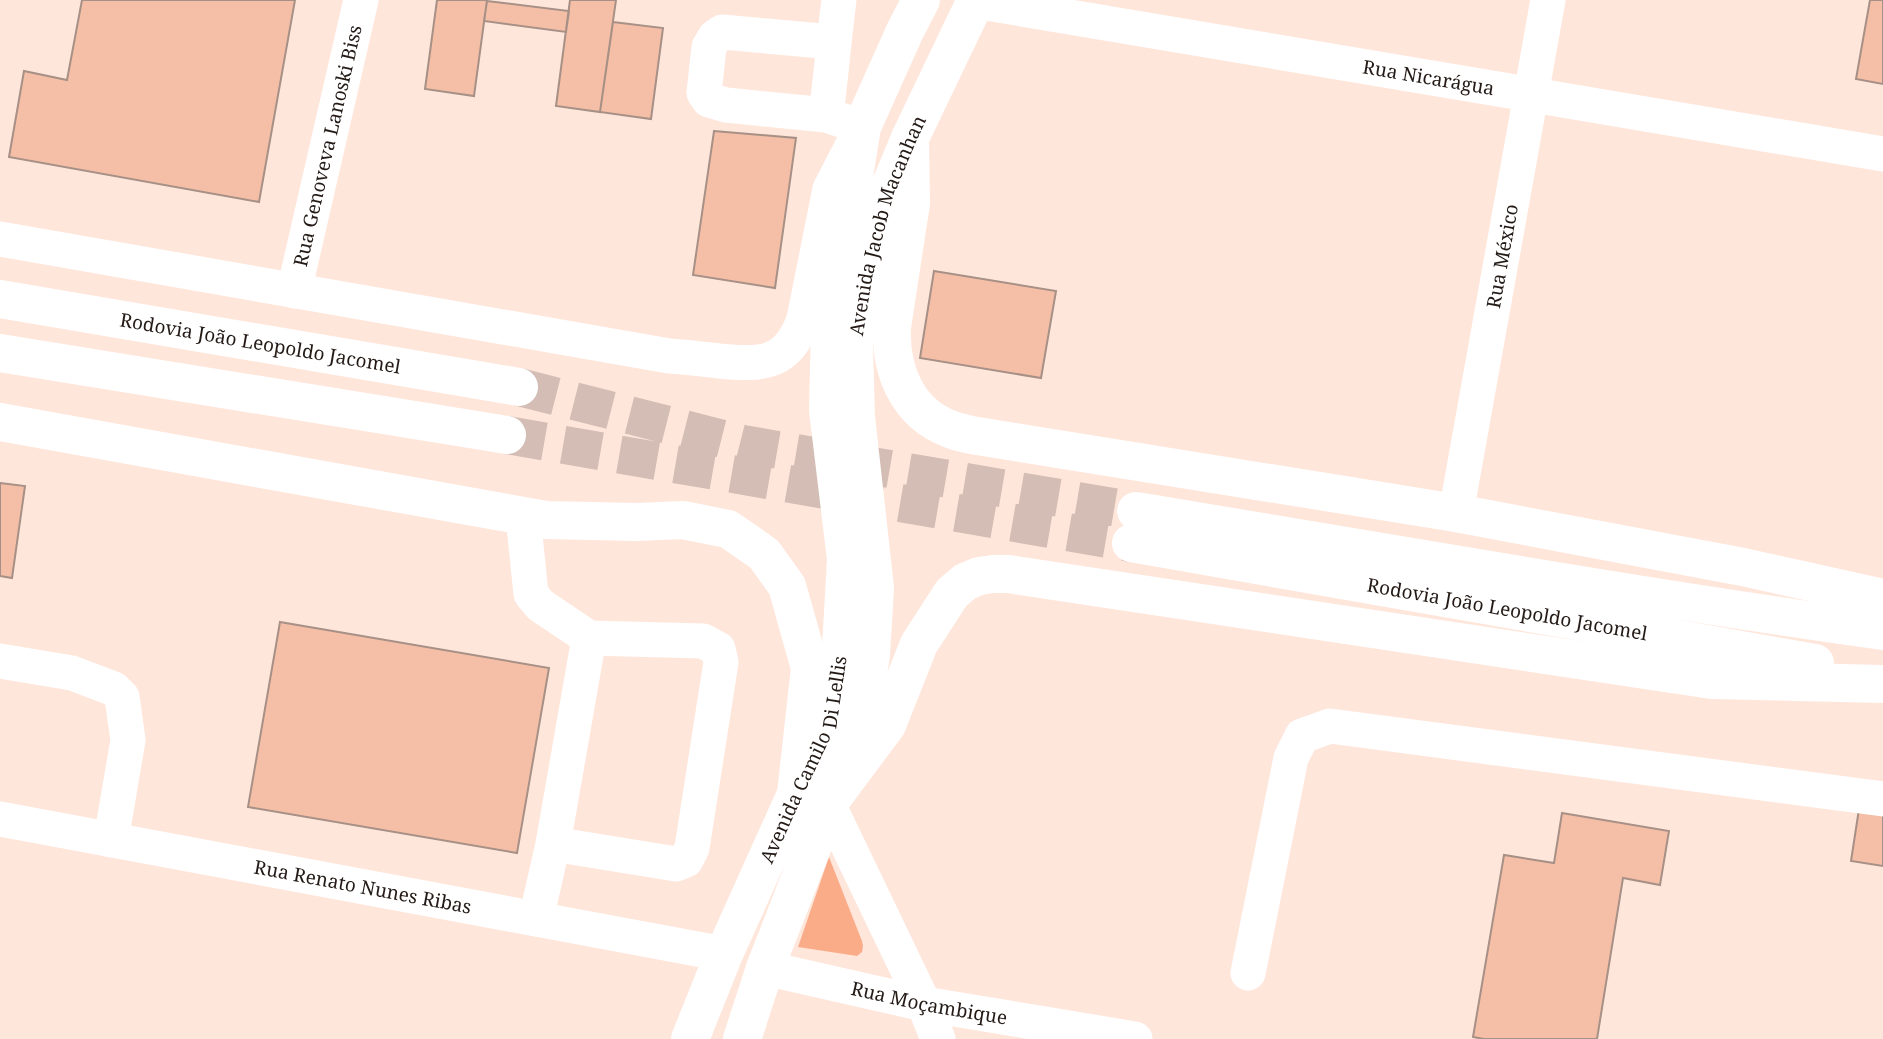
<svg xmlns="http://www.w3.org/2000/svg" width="1883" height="1039" font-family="'Noto Serif',serif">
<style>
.green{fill:#faac89}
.building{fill:#f5bfa7;stroke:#a79086;stroke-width:2}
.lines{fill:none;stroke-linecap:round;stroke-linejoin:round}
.highway-tunnel{stroke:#d3bdb4;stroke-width:38;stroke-dasharray:38 19;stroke-linecap:butt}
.minor{stroke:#fff;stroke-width:35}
.major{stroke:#fff;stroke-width:38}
.highway{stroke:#fff;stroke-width:38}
.labels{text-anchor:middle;stroke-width:5;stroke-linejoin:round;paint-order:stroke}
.street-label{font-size:19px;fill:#241b17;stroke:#fdf8f5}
</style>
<rect width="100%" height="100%" fill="#ffe6db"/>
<path class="green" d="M829,857L862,941L863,946L862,952L857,956L798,947Z"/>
<path class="building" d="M82,0H295L259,202L9,157L24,71L67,80Z
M437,0H487L474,96L425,89Z
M570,0H616L600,112L556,106Z
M1870,0H1883V84L1856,79Z
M487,1L569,11L566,32L484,21Z
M613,22L663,28L651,119L600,112Z
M714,131L796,138L775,288L693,275Z
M934,271L1056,291L1041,378L920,358Z
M0,483L25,486L12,578L0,576Z
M280,622L549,668L517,853L248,807Z
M1859,809L1883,813V866L1851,861Z
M1562,813L1669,831L1660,885L1623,878L1597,1039H1484L1473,1037L1504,855L1554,863Z"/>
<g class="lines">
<path class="highway-tunnel" d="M519,387L743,444L1136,511
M507,435L1131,543"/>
<g class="minor">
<path id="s1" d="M975,1L1883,154"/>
<path d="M826,115C831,77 834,38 839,0"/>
<path d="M0,239L669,356C686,357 702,359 719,361C762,365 788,365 804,319L830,189L862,127L826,115L726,105L709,100L704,93L709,47L715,37L722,32L833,42"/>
<path id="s2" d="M294,291L361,0"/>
<path id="s3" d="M1456,513L1548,0"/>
<path d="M523,516L531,594L540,605L589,638L703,641L718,649L721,662L692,848L686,860L676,864L553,844"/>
<path d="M0,661L72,673L114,689L122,697L128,740L111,840"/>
<path d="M828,804L924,1004L938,1039"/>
<path id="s4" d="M0,819L724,954"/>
<path d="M536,919L553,844L589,638"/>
<path id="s5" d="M765,968L924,1004L1135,1039"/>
<path d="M1248,973L1291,758L1302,736L1330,726L1883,799"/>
</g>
<g class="major">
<path id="s6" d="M690,1039L724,954L796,794L830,722L841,648L846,559L828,410L830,326L862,127L905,31L921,0"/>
<path id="s7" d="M742,1039L765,968L860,725L871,655L875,588L856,417L854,347L865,278L886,196L910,138L976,0"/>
</g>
<g class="highway">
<path d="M910,138L911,203L892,327C890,370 907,413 950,429C957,432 964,433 971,435L1456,513L1743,567L1883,598"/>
<path id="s8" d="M0,299L519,387"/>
<path d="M0,353L507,435"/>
<path d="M0,422L546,520L637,522L683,520L728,529L764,554L787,586L810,668L796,794"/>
<path d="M1136,511C1385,552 1633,596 1883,631"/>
<path id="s9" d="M1131,543L1815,663"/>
<path d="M828,804L887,725L919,644L952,593L965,582L979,576L993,574H1008L1712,680L1883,684"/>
</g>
</g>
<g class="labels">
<g class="street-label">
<text dy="7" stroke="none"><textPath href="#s1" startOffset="460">Rua Nicarágua</textPath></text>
<text dy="7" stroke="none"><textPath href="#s2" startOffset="149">Rua Genoveva Lanoski Biss</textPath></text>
<text dy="7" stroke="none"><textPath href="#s7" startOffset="842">Avenida Jacob Macanhan</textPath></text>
<text dy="7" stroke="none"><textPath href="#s3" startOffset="261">Rua México</textPath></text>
<text dy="7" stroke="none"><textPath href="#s8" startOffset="264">Rodovia João Leopoldo Jacomel</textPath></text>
<text dy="7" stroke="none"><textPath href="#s9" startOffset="382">Rodovia João Leopoldo Jacomel</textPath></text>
<text dy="7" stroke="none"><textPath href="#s6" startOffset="303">Avenida Camilo Di Lellis</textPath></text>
<text dy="7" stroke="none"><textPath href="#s4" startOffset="369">Rua Renato Nunes Ribas</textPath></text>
<text dy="7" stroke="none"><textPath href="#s5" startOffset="168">Rua Moçambique</textPath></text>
</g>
</g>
</svg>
